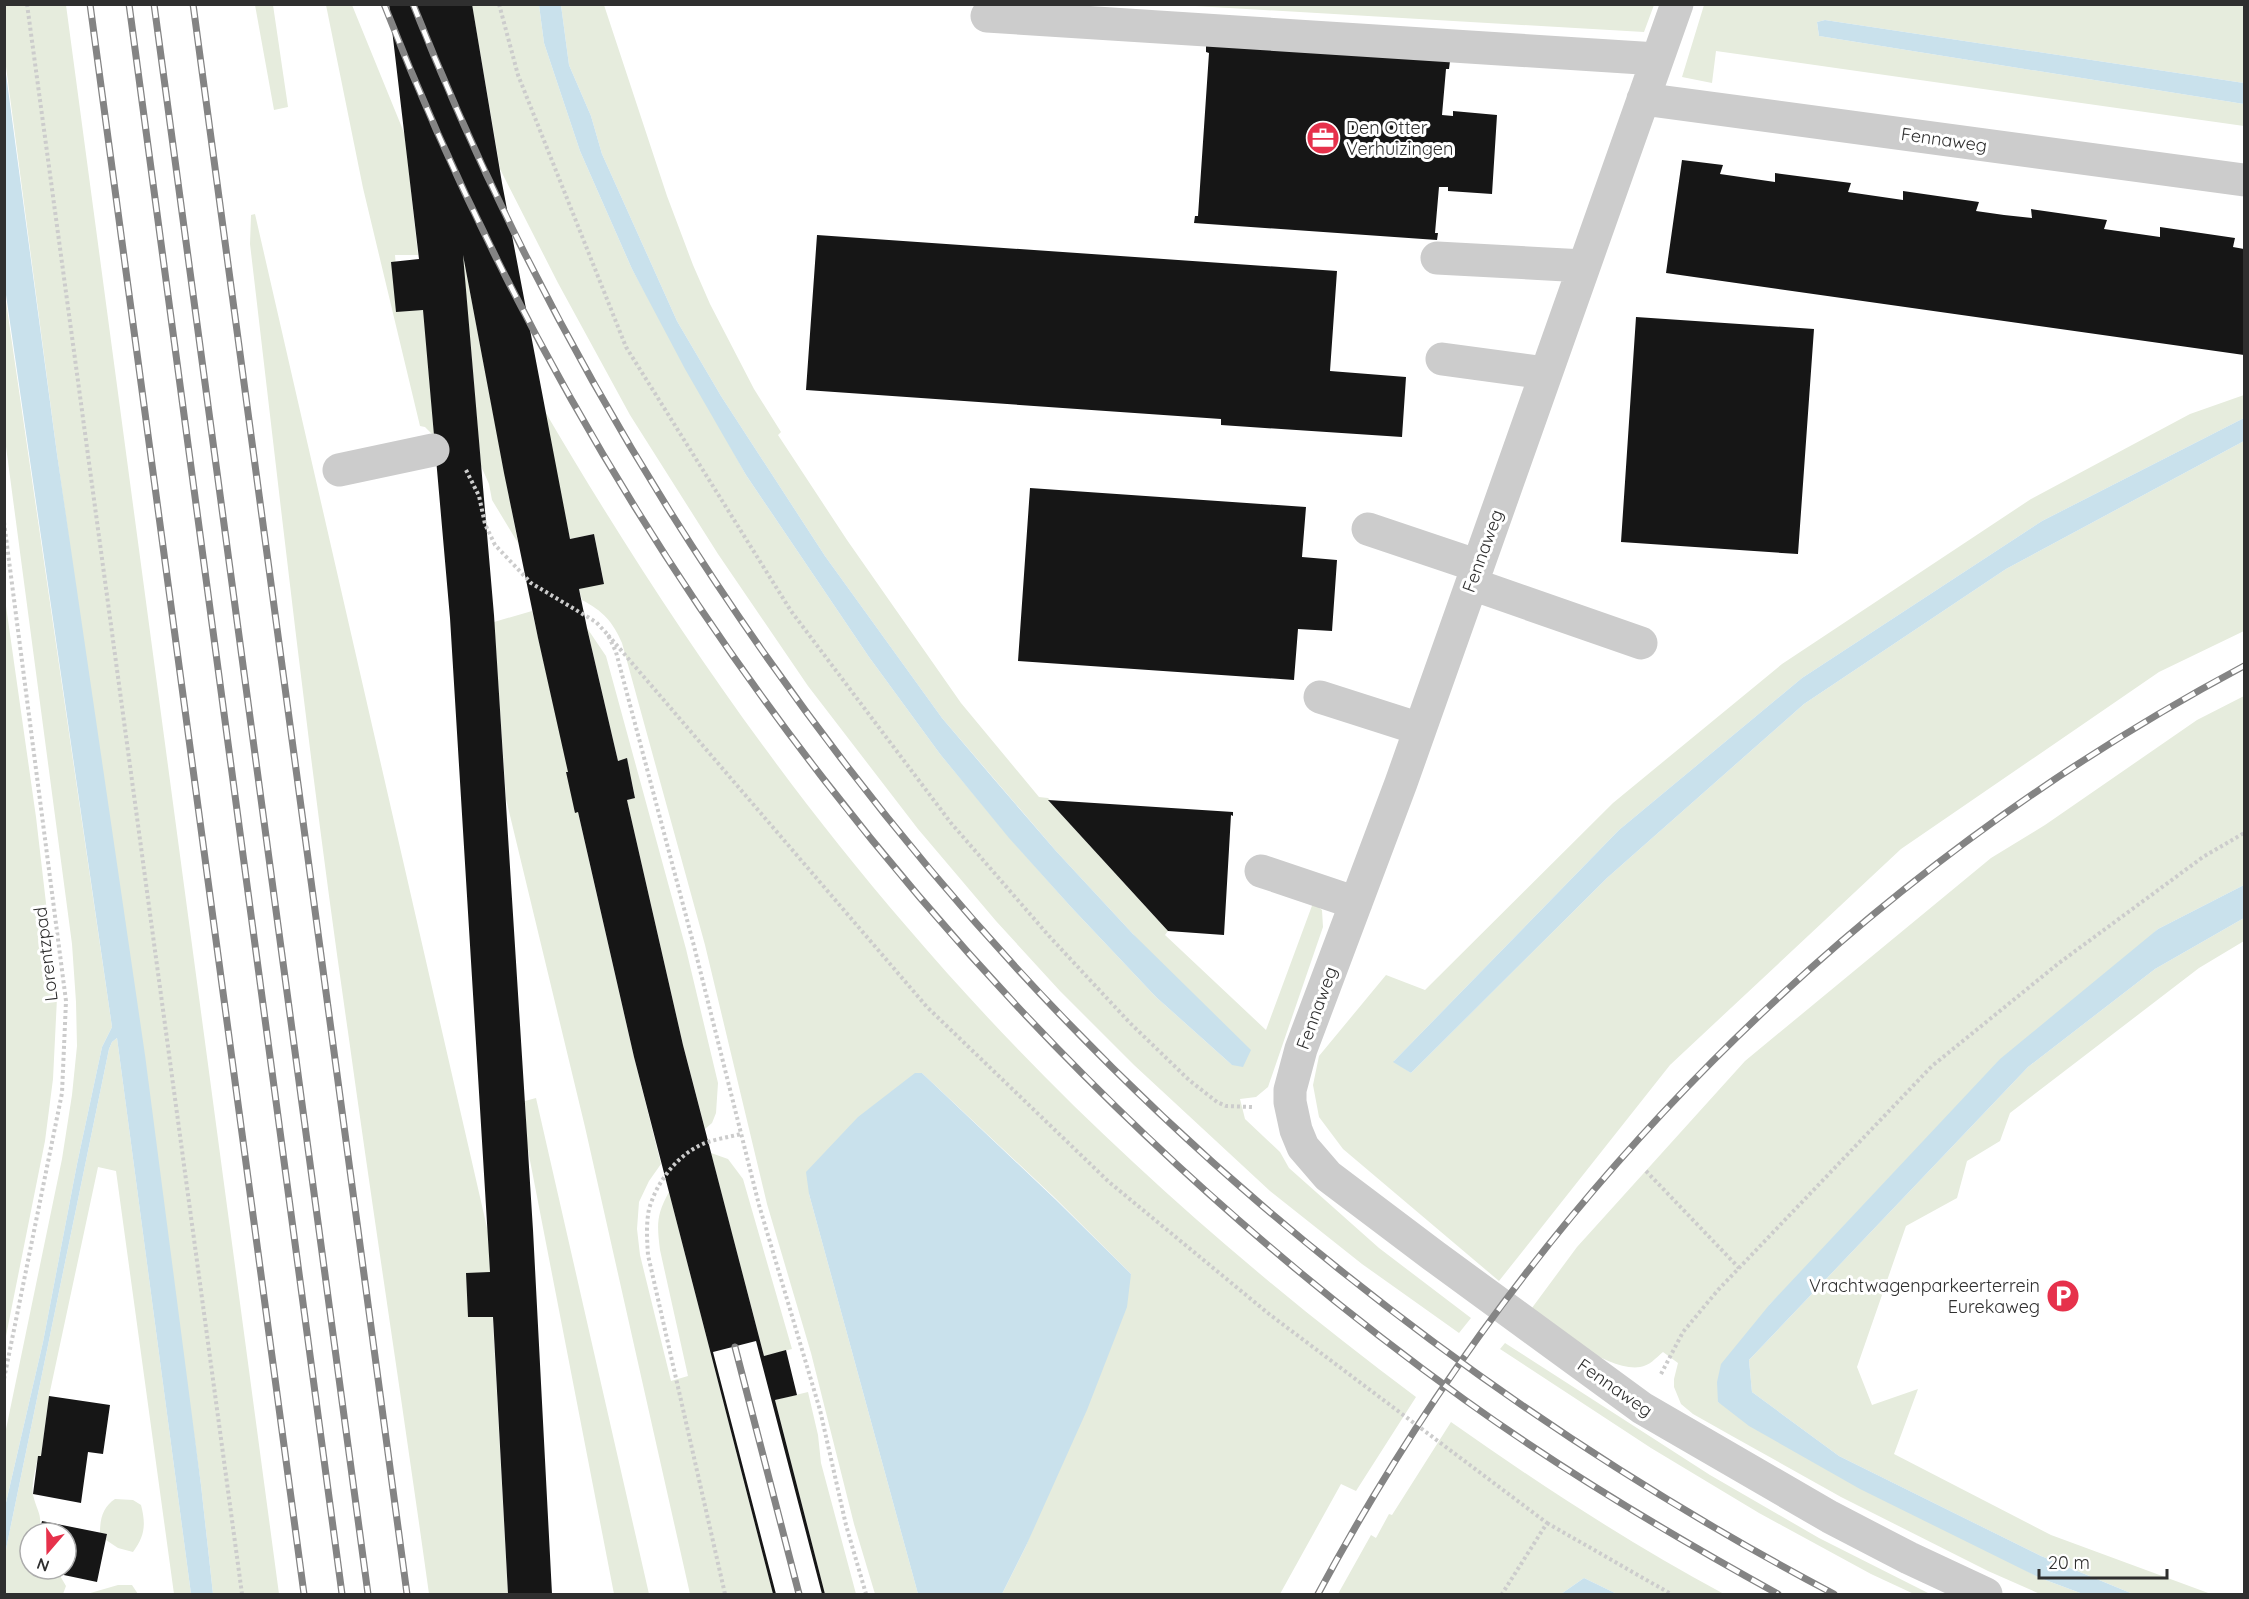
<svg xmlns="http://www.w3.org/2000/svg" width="2249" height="1599" font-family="Quicksand,sans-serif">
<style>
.green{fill:#e6ecdd}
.water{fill:#c9e1ec}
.building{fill:#161616}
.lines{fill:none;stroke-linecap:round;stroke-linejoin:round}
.path{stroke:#ccc;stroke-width:4;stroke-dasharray:3 3;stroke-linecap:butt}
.minor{stroke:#ccc;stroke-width:33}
.rail-casing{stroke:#848484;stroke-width:7}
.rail{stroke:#fff;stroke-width:4.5;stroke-dasharray:14;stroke-linecap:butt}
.labels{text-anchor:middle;stroke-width:6;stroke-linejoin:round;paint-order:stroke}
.poi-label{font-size:18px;fill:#2f2f2f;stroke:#fff;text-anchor:start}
.street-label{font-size:18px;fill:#2f2f2f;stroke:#fff}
</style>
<rect width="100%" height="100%" fill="#fff"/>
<path class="green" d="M4,5H66L279,1594H213L201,1485L57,454L5,59Z
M255,5H273L288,107L274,110Z
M326,5H352L405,135L418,255H395L399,302L423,301L434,436L425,427L420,426L363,188Z
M472,5H539L544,43L580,151L632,269L746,475L869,657L940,754L1009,837L1071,907L1156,997L1232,1065L1133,934L1056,851L942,718L825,556L721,396L677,321L602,154L591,116L569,65L561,5H604L667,196L693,265L710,304L754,389L781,432L778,435L847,540L961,703L1039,797L1048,798L1050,800L1049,801L1168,931L1165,935L1266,1030L1313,903L1322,910L1323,927L1268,1087L1256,1097L1240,1099L1245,1119L1280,1152L1289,1168L1379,1248L1471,1318L1459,1333L1362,1264L1270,1191L1134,1065L1060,991L996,921L918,829L808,686L718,554L630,415L558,283L500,169Z
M1178,5L1654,4V5L1644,32Z
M1704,5H2244V83L1825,20L1817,22L1819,36L2244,104V126L1716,51L1712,83L1682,77Z
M255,214L488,1232L508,1594H429C403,1407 374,1220 348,1032C310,770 281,507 250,244L251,215Z
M462,250L518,543L492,500L489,484L481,466Z
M4,288L112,1027L102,1047L77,1164L43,1342L5,1507V1434L62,1159L72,1095L77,1046L76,1002L72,944L5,439Z
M2244,395V418L2042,521L1802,678L1619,830L1394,1061L1411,1073L1607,878L1804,704L2006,569L2244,441V631L2159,672L1901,849L1670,1065L1499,1281L1343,1149L1319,1117L1313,1085L1319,1056L1386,975L1425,990L1613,803L1782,664L2031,499L2190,414Z
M543,408C650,591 769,767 907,927C1057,1103 1231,1259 1416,1397L1356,1491L1341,1484L1280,1594H1002L1026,1546L1131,1274L1055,1198L922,1073L809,1194L918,1594H875L854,1524L811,1353L767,1204L705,945L622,643C613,622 603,611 582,600L579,589L604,583L594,534L570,539Z
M4,592L36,817L57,998L53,1079L45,1141L5,1341Z
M532,611L634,1057L661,1164L649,1181L639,1202L637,1229L640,1255L671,1381L688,1376L660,1250C657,1225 656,1215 669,1192L773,1594H690L585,1127L506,799L494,622Z
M587,628L606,656L686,949L718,1083L716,1113L712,1123L705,1129L683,1045L627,800L635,797L627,759L618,761Z
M2244,696V885L2158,929L1770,1304L1718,1402L2040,1578L2083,1594H2040L1988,1571L1841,1497L1732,1436L1693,1414L1681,1404L1674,1387V1379L1678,1363L1663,1352C1656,1358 1649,1366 1640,1367C1610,1372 1553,1329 1529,1312L1577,1247L1745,1061L1991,858L2045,825L2197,720Z
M2244,918V941L2199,968L2010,1113L2000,1141L1967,1161L1957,1198L1906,1226L1857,1367L1872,1405L1918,1389L1894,1454L2051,1535L2211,1594H2133L2041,1556L1839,1456L1752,1392L1749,1360L2028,1067L2155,969Z
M117,1038L191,1594H174L116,1171L98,1167L49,1396L41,1456L38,1457C36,1468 31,1485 33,1495C37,1512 43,1514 39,1533H30V1569L59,1574L66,1586L63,1594H5V1554L109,1049L112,1042Z
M536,1098L649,1594H614L527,1145L525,1101Z
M711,1153L728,1159L743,1179L792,1349L764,1356Z
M1505,1343L1710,1475L1819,1538L1930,1594H1914L1871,1574L1759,1513L1651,1448L1500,1349Z
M808,1392L818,1435L821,1463L856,1594H825L775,1400Z
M1451,1422C1539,1484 1629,1543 1724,1594H1617L1584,1578L1561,1594H1338L1371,1535L1376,1538L1389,1514L1392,1515Z
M115,1499L133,1500L141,1505C146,1524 145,1536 133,1552L118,1548L106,1540L107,1534L100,1533C100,1518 103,1507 115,1499Z
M118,1585H132L138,1594H87Z"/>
<path class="water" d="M539,5H561L569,65L591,116L602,154L677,321L721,396L825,556L942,718L993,778L1056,851L1133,934L1251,1050L1243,1067L1232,1065L1156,997L1071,907L1009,838L940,754L869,657L746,475L685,369L632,269L580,151L544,43Z
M1825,20L2244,83V104L1819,36L1817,22Z
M4,59L57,454L145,1055L201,1485L213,1594H191L117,1038L112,1042L109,1049L5,1554V1507L43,1342L77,1164L102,1047L112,1027L5,288Z
M2244,418V441L2006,569L1804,704L1607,878L1411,1073L1393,1062L1619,830L1802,678L2042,521Z
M2244,885V918L2155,969L2028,1067L1749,1360L1752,1392L1839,1456L2041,1556L2133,1594H2083L2040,1578L1860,1489L1749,1426L1718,1402L1717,1382L1721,1364L1770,1304L2000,1059L2158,929Z
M915,1073H922L1055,1199L1131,1274L1127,1307L1087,1410L1026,1546L1002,1594H918L809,1194L806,1172L858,1117Z
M1584,1578L1617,1594H1561Z"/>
<path class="building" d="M389,4H472L502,183L570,539L594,534L604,584L579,589L587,628L618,761L627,758L635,798L627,800L683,1045L764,1356L786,1350L797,1395L775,1400L825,1594H822L756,1341L713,1352L776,1594H773L634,1057L578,812L575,813L566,772H568L538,638L504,473L463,255L494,615L533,1230L552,1594H508L493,1317H468L466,1273L490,1272L450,618L423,310L396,312L391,262L419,259Z
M1206,45L1450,61L1449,69H1446L1442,115L1453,116V111L1497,115L1492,194L1448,191V187H1439L1435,233H1438L1437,240L1194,223L1195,216H1198L1209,53L1206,52Z
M1682,160L1723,165L1720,174L1775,182V173L1851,183L1848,192L1903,200V191L1979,202L1976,211L2004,215L2032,218L2031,209L2107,220L2104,229L2160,237V227L2235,238L2233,247L2244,249V355L1666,273Z
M817,235L1337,271L1330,371L1406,377L1402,437L1221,425V419L806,390Z
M1636,317L1814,329L1798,554L1621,542Z
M1030,488L1306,507L1302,557L1337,560L1332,631L1298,629L1294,680L1018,661Z
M1048,800L1233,812V816L1231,815L1224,935L1168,931Z
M49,1396L110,1405L103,1454L88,1452L81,1503L33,1494L38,1456H41Z
M42,1521L107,1534L97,1582L40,1570L66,1569V1533H39Z"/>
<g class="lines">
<path class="path" d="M27,4L242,1594
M499,4L518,75L626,347L791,611L951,823L1049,936L1130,1023L1189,1080L1217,1102L1226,1106L1252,1107
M466,470L479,496L485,524L495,545L531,583L596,622L608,635L616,652L694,946L759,1205L820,1410L846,1525L866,1594
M4,522L66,1001L62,1093L4,1379
M608,635L927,1007L1109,1182L1269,1314L1547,1523L1502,1594
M1646,1171L1739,1268
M1661,1374L1683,1332L1718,1290L1932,1066L2059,963L2203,857L2244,833
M1547,1523L1671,1594
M725,1594L648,1255C647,1240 646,1224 649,1209C657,1181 678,1154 705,1143C716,1139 729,1137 741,1134"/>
<path class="minor" d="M1677,4L1401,783L1301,1049L1290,1090V1102L1296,1130L1303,1147L1328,1176L1434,1256L1642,1408L1830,1517L1909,1558L1986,1594
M987,16L1657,59
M1643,99L2244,180
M1437,258L1584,266
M1442,359L1546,373
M339,470L433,450
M1368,529L1478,566
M1472,584L1641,643
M1320,697L1420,729
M1261,871L1356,903"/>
<defs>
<path id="rail" d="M90,4L304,1594
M129,4L342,1594
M154,4L368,1594
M193,4L407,1594
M384,4C601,561 981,1051 1465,1400C1565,1472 1671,1535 1778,1594
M413,4C592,457 894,892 1265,1208C1440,1357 1631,1487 1834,1594
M735,1347L799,1594
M1318,1594C1529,1201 1850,876 2244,666"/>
</defs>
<use href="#rail" class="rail-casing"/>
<use href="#rail" class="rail"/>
</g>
<defs>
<symbol id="office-disc" viewBox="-11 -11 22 22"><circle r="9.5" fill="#e6314b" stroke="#fff"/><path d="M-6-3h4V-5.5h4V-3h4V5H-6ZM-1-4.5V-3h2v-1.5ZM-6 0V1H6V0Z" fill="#fff"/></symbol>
<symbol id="parking-disc" viewBox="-11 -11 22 22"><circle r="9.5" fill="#e6314b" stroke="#fff"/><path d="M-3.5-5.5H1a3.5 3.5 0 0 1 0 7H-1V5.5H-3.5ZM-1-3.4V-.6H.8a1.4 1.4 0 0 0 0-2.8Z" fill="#fff"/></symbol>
</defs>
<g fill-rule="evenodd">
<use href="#office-disc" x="1304" y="119" width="38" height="38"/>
<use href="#parking-disc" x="2044" y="1277" width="38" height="38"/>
</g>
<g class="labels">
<g class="poi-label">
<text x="1346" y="134">Den Otter<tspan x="1346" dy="21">Verhuizingen</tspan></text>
<text x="2040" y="1292" text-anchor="end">Vrachtwagenparkeerterrein<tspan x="2040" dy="21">Eurekaweg</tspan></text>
</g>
<g class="street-label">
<text transform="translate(1944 140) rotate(8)" y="6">Fennaweg</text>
<text transform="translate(1483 551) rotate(-70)" y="6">Fennaweg</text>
<text transform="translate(46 954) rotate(-97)" y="6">Lorentzpad</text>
<text transform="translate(1317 1008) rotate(-70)" y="6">Fennaweg</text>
<text transform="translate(1615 1388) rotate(35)" y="6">Fennaweg</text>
</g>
</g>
<rect width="2249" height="1599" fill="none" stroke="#2f2f2f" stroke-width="12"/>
<g transform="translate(48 1551) rotate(200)"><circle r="28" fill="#ffffff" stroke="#acacac" stroke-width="1.5"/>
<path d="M0-4.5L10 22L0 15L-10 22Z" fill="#e6314b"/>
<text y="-9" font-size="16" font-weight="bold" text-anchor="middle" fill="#2f2f2f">N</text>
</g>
<path d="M2039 1569v9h128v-9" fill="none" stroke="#2f2f2f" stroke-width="3"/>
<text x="2048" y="1569" font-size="18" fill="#2f2f2f" stroke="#ffffff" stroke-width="4.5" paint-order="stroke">20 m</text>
</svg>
